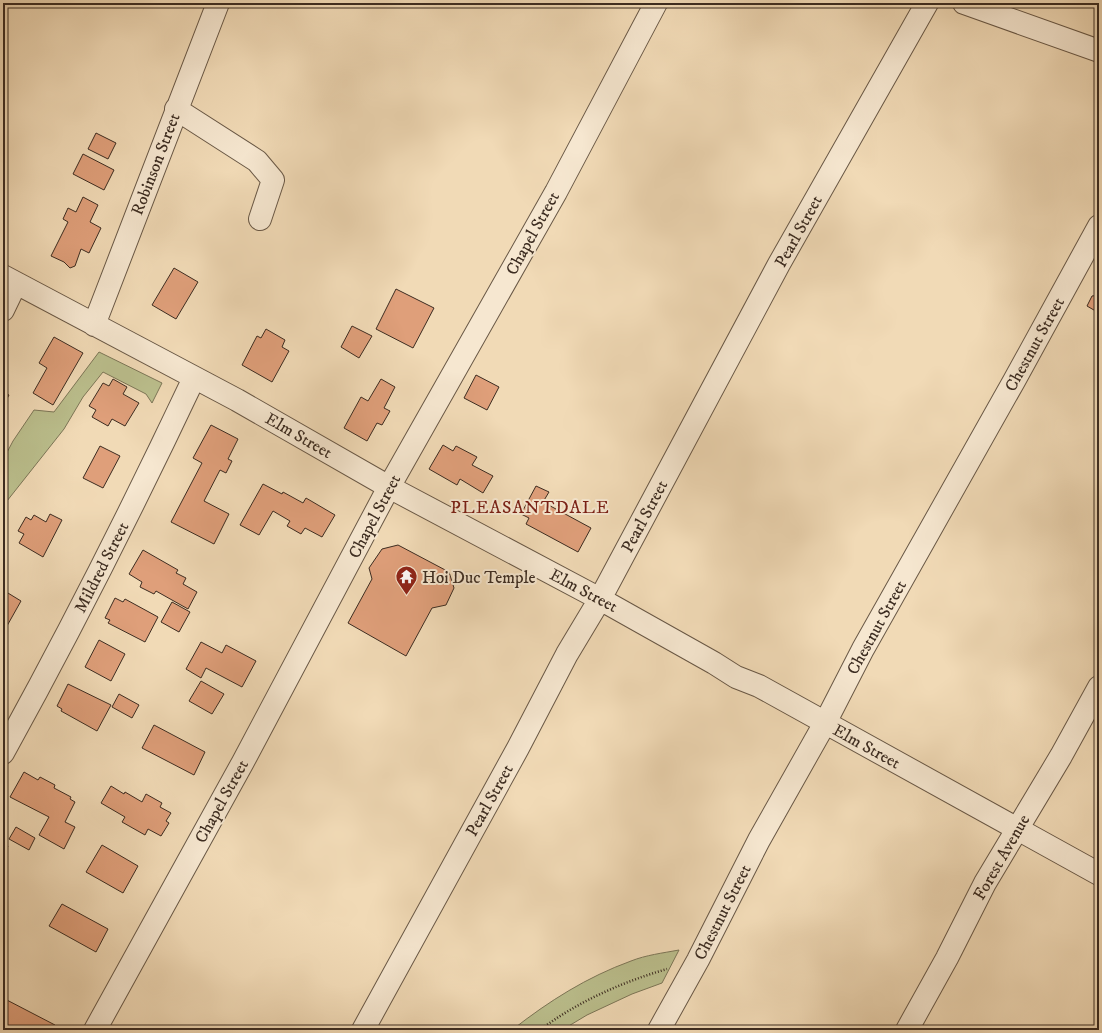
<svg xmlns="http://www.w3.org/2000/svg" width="1102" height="1033" font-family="'IM FELL DW Pica',serif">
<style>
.green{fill:#bbbf8d;stroke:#7c7657}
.building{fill:#df9f7a;stroke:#3c2c21}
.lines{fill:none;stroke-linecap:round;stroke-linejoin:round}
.minor-casing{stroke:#695846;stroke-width:24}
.path{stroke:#3c2c21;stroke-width:2.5;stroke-dasharray:1 2;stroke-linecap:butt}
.minor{stroke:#f6e7d0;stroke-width:22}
.labels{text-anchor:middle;stroke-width:4;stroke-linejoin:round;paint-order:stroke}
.street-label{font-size:17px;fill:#3c2c21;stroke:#f6e7d0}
.poi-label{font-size:17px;fill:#3c2c21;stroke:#f6e7d0;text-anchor:start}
.neighbourhood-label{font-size:18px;letter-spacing:1px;fill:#7a1f14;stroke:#f6e7d0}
</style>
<rect width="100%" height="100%" fill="#f1dab6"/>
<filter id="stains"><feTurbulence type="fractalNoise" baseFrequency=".005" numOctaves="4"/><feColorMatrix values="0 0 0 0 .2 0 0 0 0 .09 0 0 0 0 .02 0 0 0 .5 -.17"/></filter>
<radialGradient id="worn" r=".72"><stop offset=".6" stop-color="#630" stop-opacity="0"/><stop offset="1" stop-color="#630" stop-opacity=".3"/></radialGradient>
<path class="green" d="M99,352L162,383L152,403L146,394L103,372L83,397L64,429L3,506V460L13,441L34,410L54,412Z
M679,950L662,983L632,994L587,1015L562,1030H512C549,1001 587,977 631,961C646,955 663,953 679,950Z"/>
<path class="building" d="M96,133L116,143L108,159L88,149Z
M83,154L114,170L104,190L73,174Z
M83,197L98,205L90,222L101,228L89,253L81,249L75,266L70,268L64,262L51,256L68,222L63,219L68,208L76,212Z
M174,268L198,282L176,319L152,305Z
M396,289L434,308L413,348L376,329Z
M1099,295V313L1087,306L1092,296Z
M352,326L372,336L359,358L341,347Z
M266,329L285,340L282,347L289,351L272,382L242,365L257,336L261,338Z
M54,337L83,353L53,405L33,393L47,368L39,363Z
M476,375L499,387L487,410L464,398Z
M113,379L127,387L123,394L139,403L125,426L112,419L108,426L92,417L96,410L89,406L103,383L109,386Z
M381,379L395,387L384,408L390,411L382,425L377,423L367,441L344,428L361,397L368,401Z
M3,392L9,395L3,406Z
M211,425L238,439L228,459L232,461L226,473L220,470L204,501L229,514L214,544L171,522L202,463L193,458Z
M443,445L453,451L456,446L477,457L472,465L493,476L483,493L460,479L457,485L429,469Z
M100,446L120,456L103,488L83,478Z
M263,484L282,494L283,492L303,503L306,498L335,515L322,537L305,528L301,534L287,526L290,521L273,511L259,535L240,525Z
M536,486L549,492L543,502L591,528L578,552L526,524L529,518L521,514Z
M50,514L62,520L43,557L19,543L24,534L18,531L26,517L31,520L34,515L46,522Z
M398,545L449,572L454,588L446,605L432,608L406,656L348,623L372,579L369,568L382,549Z
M143,550L178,570L176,573L186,578L183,584L197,592L188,609L156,591L154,594L140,587L142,582L129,574Z
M3,590L21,601L3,633Z
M115,598L123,602L125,599L158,617L145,642L108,623L110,620L105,618Z
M172,602L190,612L179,632L161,622Z
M99,640L125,654L111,681L85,667Z
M201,642L222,653L226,645L256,661L242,687L206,668L201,678L186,669Z
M201,681L224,694L212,714L189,701Z
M68,684L111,705L97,731L61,711L62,709L57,706Z
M119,694L139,705L132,718L112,707Z
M154,725L205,752L194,775L142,748Z
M24,772L38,780L40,777L55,785L54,788L71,797L70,799L75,802L65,822L75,827L64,849L39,835L49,817L10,797Z
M111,786L124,794L125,792L142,802L146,794L162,803L160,807L171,813L166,821L169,823L161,836L148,829L145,835L122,822L125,817L101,803Z
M16,827L35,838L29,850L9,839Z
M3,844L8,846L3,855Z
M102,845L138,866L123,893L86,872Z
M62,904L108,929L96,952L49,926Z
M3,998L55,1025L53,1030H3Z"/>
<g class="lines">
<defs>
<path id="minor" d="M964,3L1099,51
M176,109L257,161L273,180L260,219
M3,276L237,400L389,487L600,599L714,663L736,677L759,686L1099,874
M3,310L16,283
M94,325L218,3
M3,753C71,630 134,505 194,378
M95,1030L243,762L389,487L556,192L656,3
M363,1030L518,748L567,654L600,599L779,264L927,3
M659,1030L698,960L759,840L825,723L863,649L1014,381L1099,226
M907,1030L947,958L985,883L1061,756L1099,687"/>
</defs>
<use href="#minor" class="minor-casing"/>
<path class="path" d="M540,1030C577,1002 622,982 667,969"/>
<use href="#minor" class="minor"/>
</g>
<defs>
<symbol id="temple-pin" viewBox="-11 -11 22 30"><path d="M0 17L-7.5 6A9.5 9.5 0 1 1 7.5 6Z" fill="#8f2418" stroke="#f6e7d0"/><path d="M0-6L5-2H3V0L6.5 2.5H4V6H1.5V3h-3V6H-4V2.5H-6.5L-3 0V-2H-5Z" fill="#fff"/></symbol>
</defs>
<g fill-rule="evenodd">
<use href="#temple-pin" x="394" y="564" width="25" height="34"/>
</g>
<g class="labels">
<g class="street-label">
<text transform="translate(155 164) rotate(-69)" y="6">Robinson Street</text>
<text transform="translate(798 231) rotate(-61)" y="6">Pearl Street</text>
<text transform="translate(532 233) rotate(-61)" y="6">Chapel Street</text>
<text transform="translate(1034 344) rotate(-61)" y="6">Chestnut Street</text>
<text transform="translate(299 435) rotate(30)" y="6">Elm Street</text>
<text transform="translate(374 516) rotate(-62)" y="6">Chapel Street</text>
<text transform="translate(644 516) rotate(-62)" y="6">Pearl Street</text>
<text transform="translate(101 567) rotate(-63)" y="6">Mildred Street</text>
<text transform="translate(584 590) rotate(28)" y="6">Elm Street</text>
<text transform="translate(876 627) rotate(-61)" y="6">Chestnut Street</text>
<text transform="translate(867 746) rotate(29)" y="6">Elm Street</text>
<text transform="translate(489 800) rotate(-61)" y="6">Pearl Street</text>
<text transform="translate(221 801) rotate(-61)" y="6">Chapel Street</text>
<text transform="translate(1001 857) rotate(-60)" y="6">Forest Avenue</text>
<text transform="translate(722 912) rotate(-63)" y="6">Chestnut Street</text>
</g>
<g class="poi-label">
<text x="422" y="583">Hoi Duc Temple</text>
</g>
<g class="neighbourhood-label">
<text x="530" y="513">PLEASANTDALE</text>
</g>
</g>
<rect width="1102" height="1033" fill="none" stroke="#f1dab6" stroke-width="16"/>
<rect x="4" y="4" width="1094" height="1025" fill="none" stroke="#3c2c21" stroke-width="2"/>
<rect x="8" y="8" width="1086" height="1017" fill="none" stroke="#3c2c21"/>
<rect width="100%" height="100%" filter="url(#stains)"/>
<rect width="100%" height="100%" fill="url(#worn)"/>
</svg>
